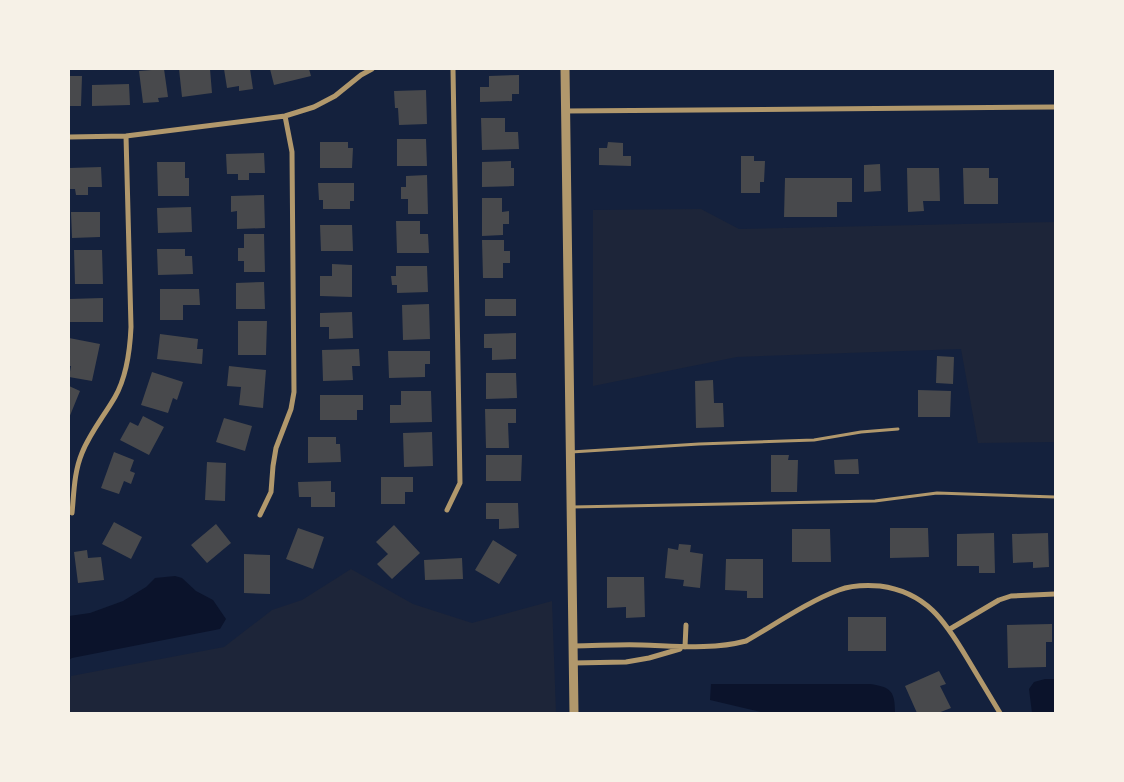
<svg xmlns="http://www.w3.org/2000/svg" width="1124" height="782" font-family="Mulish,sans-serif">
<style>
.green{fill:#1d2539}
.water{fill:#0b132b}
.building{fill:#48494c}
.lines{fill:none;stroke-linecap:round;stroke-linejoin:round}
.service{stroke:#b1986c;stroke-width:3}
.minor{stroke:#b1986c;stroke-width:5}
.tertiary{stroke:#b1986c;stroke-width:9}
</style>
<rect width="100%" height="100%" fill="#14213d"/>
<path class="green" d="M701,209L739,229L1055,222V442L978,443L961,349L737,357L593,386V210Z
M351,569L413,604L472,623L552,601L556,713H69V691L71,676L224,647L272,610L302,600Z"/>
<path class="water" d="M175,576L182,578L196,591L213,600L226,619L220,629L72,658L69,660V616L90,613L123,601L146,587L155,578Z
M1045,679H1055V713H1032L1029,689L1034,682Z
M711,684H870C891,687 895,691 895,713H765L710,700Z"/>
<path class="building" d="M164,69L168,97L158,98L159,102L143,103L139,71Z
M179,69H210L212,93L182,97Z
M224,69H250L253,89L239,91V86L227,88Z
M270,69H309L311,76L274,85Z
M519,75V94H512V101L480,102V87H489V76Z
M69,76H82L81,106H69Z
M129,84L130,105L92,106V85Z
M426,90L427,124L399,125L398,108H395L394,91Z
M481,118H505V132H518L519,149L482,150Z
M397,139H426L427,166H397Z
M320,142H348V148H353L352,168H320Z
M608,142L623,143V156H631V166L599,165V148H607Z
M264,153L265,173H249V180H238V174H227L226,154Z
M741,156H754V161H765L764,182H760V193H741Z
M511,161V168H514V186L482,187V162Z
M157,162H185V178H189V196H158Z
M880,164L881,191L864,192V165Z
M101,167L102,187H88V195H76L75,189H69V168Z
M907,168H939L940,201H923L924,211L908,212Z
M963,168H989V178H998V204H964Z
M427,175L428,214H408V199H401V187H406V176Z
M785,178H852V202H837V217H784Z
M318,183H354V201H350V209H323V200H319Z
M264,195L265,228L237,229V211L231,212V196Z
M482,198H502V212L509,211V224H503V235L482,236Z
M191,207L192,232L158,233L157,208Z
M71,212H100V237L72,238Z
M396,221H420V234H428L429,253H397Z
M320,225H352L353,251H321Z
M244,234H264L265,272H244V261H238V248H244Z
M482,240H504V251H510V263H503V278H483Z
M157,249H185V256H192L193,274L158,275Z
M74,250H102L103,284H75Z
M332,264L352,265V297L320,296V276H332Z
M396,266H427L428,292L397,293V285H392L391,276H396Z
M264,282L265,309H236V283Z
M160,289H199L200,305H183V320H160Z
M103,298V322H69V299Z
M485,299H516V316H485Z
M429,304L430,339L403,340L402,305Z
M352,312L353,338L329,339V327H320V313Z
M238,321H267L266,355H238Z
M516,333V359L492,360V348H484V334Z
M160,334L198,339L197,349H203L202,364L157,359Z
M69,338L100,344L92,381L69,377L71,366H69Z
M359,349L360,366H352L353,380L323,381L322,350Z
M388,351H430V364H425V377L389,378Z
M937,356L954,357L953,384L936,383Z
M229,366L266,370L263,408L239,405L241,387L227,386Z
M152,372L183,382L177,400L173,398L168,413L141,405Z
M486,373H516L517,398L486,399Z
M713,380L714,403H723L724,427L696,428L695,381Z
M69,386L80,391L69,418Z
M918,390L951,391L950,417H918Z
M401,391H431L432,422L390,423V405H401Z
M320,395H363V410H357V420H320Z
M485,409H516V423H508L509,448H486Z
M143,416L164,427L149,455L120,440L130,422L138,426Z
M224,418L252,426L245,451L216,442Z
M432,432L433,466L404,467L403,433Z
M308,437H336V444H340L341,462L308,463Z
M114,452L134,460L130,471L135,473L131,484L124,481L119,494L101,488Z
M486,455H522L521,481H486Z
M771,455H789L788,460H798L797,492H771Z
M858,459L859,474H835L834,460Z
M207,462L226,463L225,501L205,500Z
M381,477H413V492H405V504H381Z
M331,481V492H335V507H311V497H299L298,482Z
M486,503H518L519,528L499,529V519H486Z
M114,522L142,537L131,559L102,544Z
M216,524L231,543L207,563L191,545Z
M394,525L420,553L392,579L377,564L388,554L376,542Z
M298,528L324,537L313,569L286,559Z
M890,528H928L929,557L890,558Z
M792,529H830L831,562H792Z
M994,533L995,573H979V566H957V534Z
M1048,533L1049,567L1033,568V562L1013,563L1012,534Z
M493,540L517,555L499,584L475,570Z
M679,544L691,545L690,552L703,554L700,588L683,586L684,580L665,578L668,548L678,550Z
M87,550L88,558L101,557L104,580L78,583L74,552Z
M244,554L270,555V594L244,593Z
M462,558L463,579L425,580L424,560Z
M726,559H763V598H747V591L725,590Z
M607,577H644L645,617L626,618V607L607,608Z
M848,617H886V651H848Z
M1052,624V642H1046V667L1008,668L1007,625Z
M939,671L946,684L940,686L951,708L938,713H917L905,686Z"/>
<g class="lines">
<path class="service" d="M571,452L699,444L814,440L861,432L898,429
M572,507L875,501L937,493L1055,497"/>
<path class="minor" d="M566,111L1055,107
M69,137L126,136L285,116L314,107L335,96L361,75L372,69
M447,510L460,483L453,69
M72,513C74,493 74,472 82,453C90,433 104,416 115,397C127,376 130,350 131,327L126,136
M260,515L271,492L273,466L276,448L291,409L294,392L292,152L285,116
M950,629L999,600L1011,596L1055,594
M573,646C596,646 619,644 642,645C676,646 712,650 746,641C774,625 809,601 839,590C852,585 866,585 880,586C926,592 945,621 967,658C978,676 989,695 1000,713
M685,647L686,625
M573,663L626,662L649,658L680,649"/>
<path class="tertiary" d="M565,69L574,713"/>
</g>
<rect width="1124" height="782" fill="none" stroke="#f6f1e7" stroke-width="140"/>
</svg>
